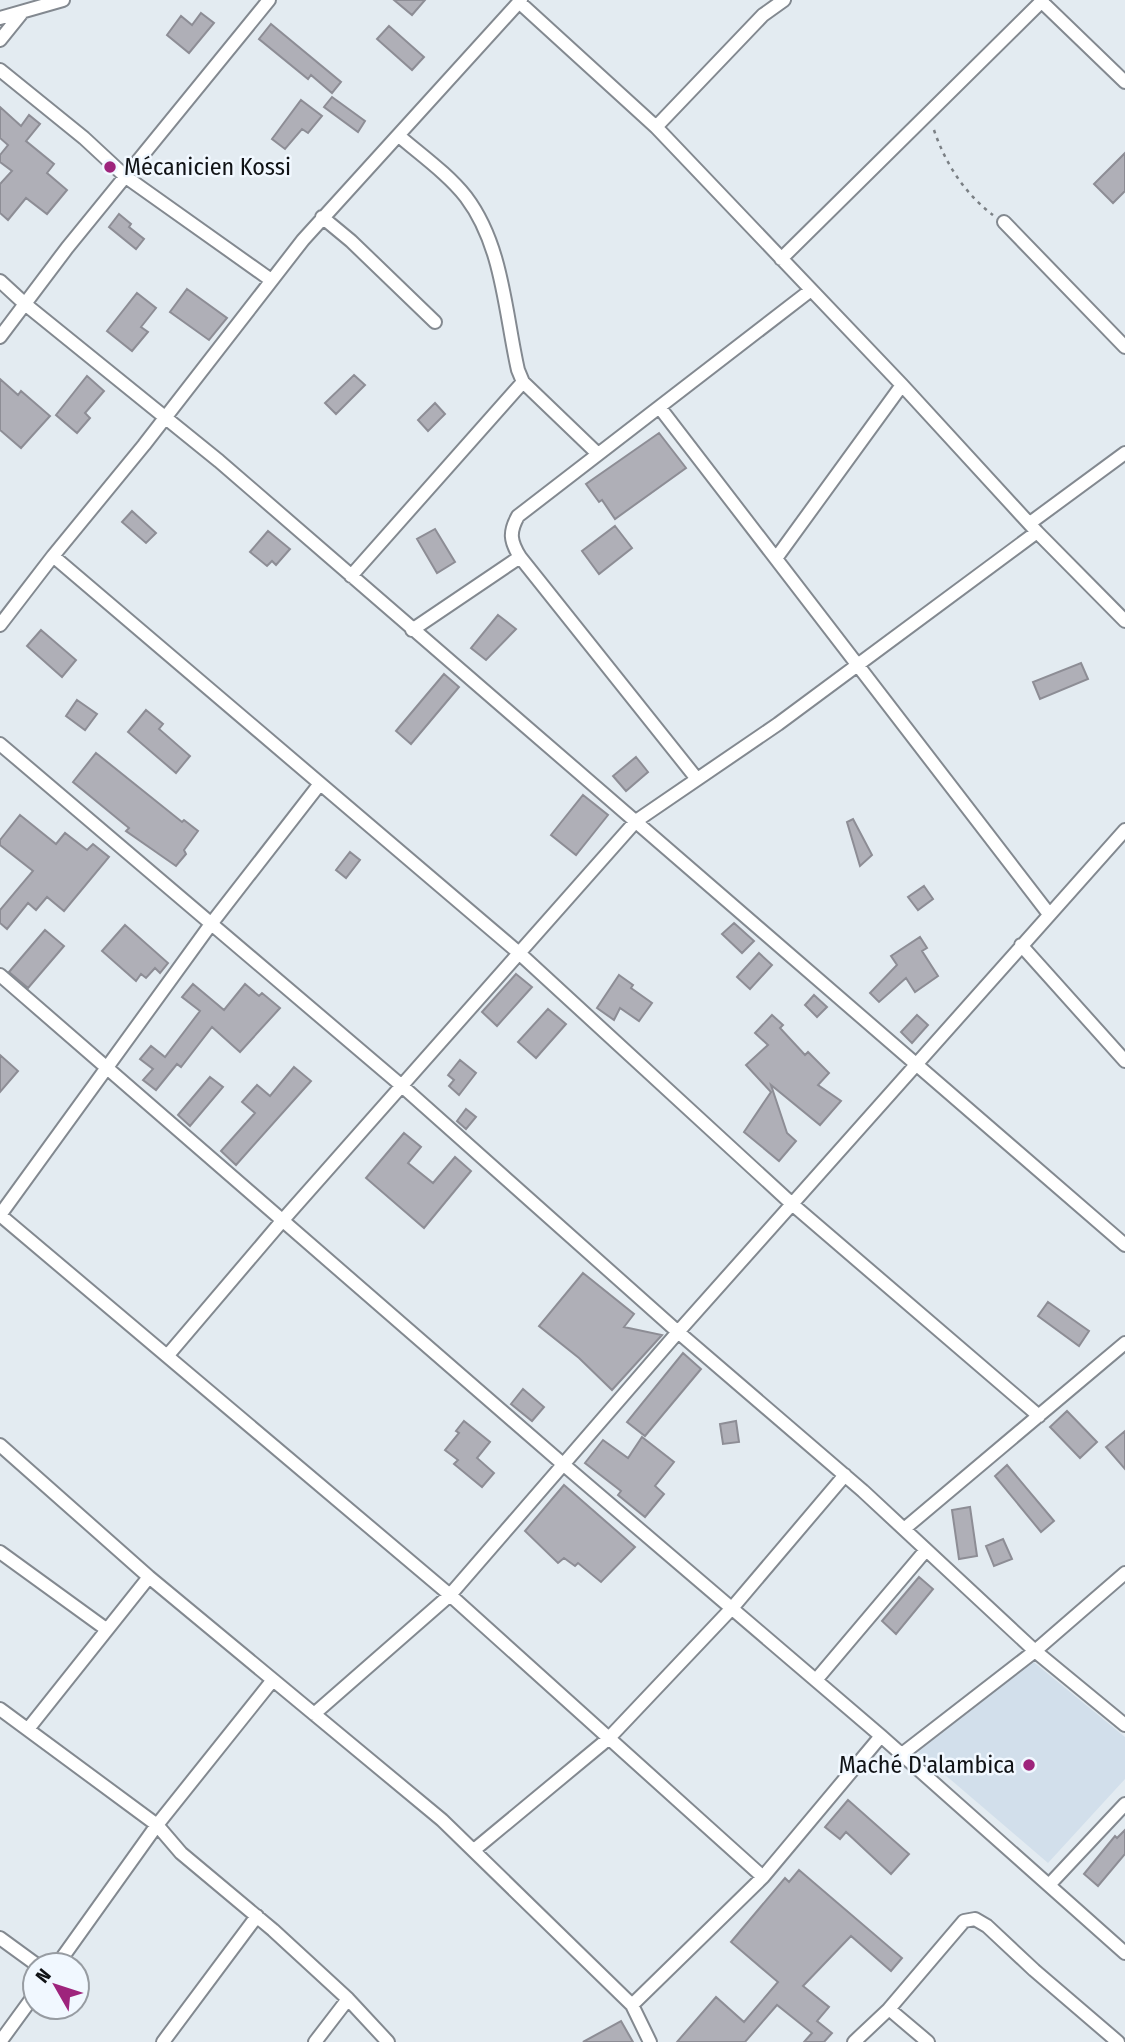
<svg xmlns="http://www.w3.org/2000/svg" width="1125" height="2042" font-family="'Fira Sans Condensed',sans-serif">
<style>
.built{fill:#d2dfeb}
.building{fill:#afafb7;stroke:#8d8d95;stroke-width:2}
.lines{fill:none;stroke-linecap:round;stroke-linejoin:round}
.minor-casing{stroke:#838990;stroke-width:16}
.path{stroke:#7b8085;stroke-width:2.5;stroke-dasharray:3.5 5;stroke-linecap:butt}
.minor{stroke:#fff;stroke-width:12}
.poi-dot{fill:#9e247c;stroke:#f1f8ff;stroke-width:2.5}
.labels{text-anchor:middle;stroke-width:5;stroke-linejoin:round;paint-order:stroke}
.poi-label{font-size:24px;fill:#111316;stroke:#f1f8ff;text-anchor:start}
</style>
<rect width="100%" height="100%" fill="#e3ebf1"/>
<path class="built" d="M1031,1660L1125,1737V1779L1048,1863L916,1750Z"/>
<path class="building" d="M394,0H425L412,15Z
M201,13L214,23L189,53L167,35L181,16L192,25Z
M271,24L341,82L332,93L311,75L308,79L259,39Z
M389,26L424,57L412,70L377,39Z
M332,97L365,121L358,132L324,107Z
M301,100L322,116L308,133L302,129L285,149L272,139Z
M0,107L21,126L29,115L40,124L26,141L54,164L47,173L67,190L47,214L26,198L8,220L0,213V184L12,171L0,162V155L8,145L0,138Z
M1125,153V191L1113,203L1094,184Z
M119,214L131,224L129,227L144,239L136,249L109,227Z
M187,289L227,318L209,340L170,312Z
M137,293L156,308L141,327L148,332L132,351L107,331Z
M354,375L365,385L336,414L325,403Z
M87,376L104,391L85,413L90,418L77,433L56,415Z
M0,379L18,395L21,391L50,416L21,448L0,430Z
M435,403L445,414L428,431L418,420Z
M659,433L686,468L615,519L602,500L599,502L586,484Z
M132,511L156,533L146,543L122,522Z
M615,526L632,548L599,574L582,551Z
M435,529L455,562L437,573L417,539Z
M268,531L290,549L276,565L272,561L267,566L250,552Z
M498,615L516,629L486,660L471,648Z
M41,630L76,660L62,677L27,646Z
M1081,663L1088,679L1040,699L1033,682Z
M444,674L459,687L411,744L396,731Z
M77,700L97,714L85,730L66,716Z
M146,710L163,724L159,729L190,756L176,773L128,732Z
M96,753L182,822L184,820L198,831L184,850L186,854L176,866L126,831L129,828L73,782Z
M636,757L648,772L626,791L613,776Z
M583,795L608,815L576,855L551,835Z
M20,815L56,844L65,833L87,850L93,844L109,857L64,911L47,897L36,910L28,903L7,929L0,923V910L33,871L0,845V840Z
M853,819L872,855L860,866L847,822Z
M350,852L360,860L346,878L336,870Z
M924,886L933,899L918,910L908,897Z
M734,923L754,941L742,953L722,934Z
M125,925L168,963L160,973L155,968L146,978L141,974L136,981L102,951Z
M45,930L64,946L28,988L9,972Z
M920,937L927,948L922,951L938,976L915,992L906,978L879,1002L870,993L897,965L891,956Z
M759,953L772,965L750,989L737,977Z
M516,974L532,987L497,1026L482,1012Z
M619,975L633,985L631,988L652,1003L639,1021L620,1008L614,1020L597,1008Z
M193,984L224,1010L245,984L259,996L262,993L280,1008L240,1052L212,1027L181,1067L177,1064L156,1090L143,1080L153,1069L140,1059L151,1046L165,1057L200,1011L182,997Z
M814,995L827,1007L817,1017L805,1005Z
M548,1009L566,1024L536,1058L518,1042Z
M772,1015L783,1025L780,1028L805,1055L808,1052L829,1073L818,1085L841,1101L820,1125L771,1085L787,1133L796,1141L779,1161L744,1132L771,1092L746,1065L768,1045L755,1033Z
M917,1015L928,1025L912,1043L901,1032Z
M0,1055L18,1071L0,1092Z
M460,1060L476,1073L459,1095L449,1086L454,1080L448,1075Z
M294,1067L311,1081L236,1165L221,1151L255,1113L242,1102L257,1085L270,1096Z
M210,1077L223,1087L190,1126L178,1115Z
M466,1109L476,1117L466,1129L457,1121Z
M404,1133L421,1147L408,1163L433,1183L455,1157L471,1171L424,1228L366,1178Z
M583,1273L634,1314L624,1327L662,1335L612,1390L579,1358L539,1326Z
M1048,1302L1089,1331L1079,1346L1038,1316Z
M683,1353L701,1369L645,1436L627,1422Z
M523,1389L544,1407L532,1421L511,1404Z
M1067,1411L1097,1442L1080,1458L1050,1427Z
M464,1421L490,1442L477,1458L494,1473L482,1487L454,1464L458,1460L445,1450L459,1433L456,1431Z
M736,1421L739,1442L723,1444L720,1424Z
M1125,1431V1469L1106,1447Z
M642,1437L674,1462L655,1486L664,1494L645,1517L618,1495L621,1491L585,1463L603,1440L628,1458Z
M1007,1465L1054,1521L1041,1532L995,1476Z
M564,1485L635,1547L601,1582L578,1563L575,1566L564,1558L558,1563L525,1531Z
M970,1507L977,1556L959,1559L952,1510Z
M1003,1539L1012,1559L994,1566L986,1546Z
M919,1577L933,1589L896,1634L882,1621Z
M848,1800L909,1854L891,1874L846,1832L840,1839L825,1827Z
M1125,1830V1854L1098,1886L1084,1874L1115,1836L1117,1838Z
M799,1870L902,1958L891,1971L851,1936L803,1986L829,2007L817,2021L832,2033L824,2042H804L812,2033L777,2005L745,2042H677L716,1997L744,2022L778,1982L731,1942L785,1878L789,1882Z
M621,2021L633,2042H583Z"/>
<g class="lines">
<defs>
<path id="minor" d="M519,2L656,127L902,385L1037,532L1125,621
M1042,2L1125,82
M0,18L63,0
M0,40L21,14
M0,70L84,138L126,177L271,280
M656,127L763,15L784,0
M399,136C421,155 448,174 466,197C503,246 505,313 518,370L523,382L598,454
M322,217L351,241L435,322
M1004,222L1125,347
M781,259L1043,0
M0,281L25,304L219,461L1125,1245
M0,337L67,248L269,0
M660,408L1049,914
M1030,523L1125,453
M53,556L519,953L792,1204L1039,1416
M777,557L902,385
M351,576L523,382
M0,625L53,556L144,445L303,240L521,0
M412,630L520,557
M0,744L402,1086L678,1332L863,1491L1035,1651L1125,1725
M697,779L520,557C510,541 509,532 518,516L811,290
M319,785L211,924L0,1215L450,1595L763,1877
M1021,945L1125,1061
M0,975L564,1465L881,1736L1125,1953
M168,1355L282,1221L636,821L778,724L1037,532
M0,1445L149,1577L442,1820L632,2005L650,2042
M904,1529L1125,1343
M0,1552L106,1629
M816,1680L926,1550
M0,1709L157,1825L181,1853L273,1930L348,1999L388,2042
M314,1714L450,1595L678,1332L1125,830
M28,1729L149,1577
M902,1754L1035,1651L1125,1573
M474,1850L608,1739L733,1607L845,1475
M1049,1885L1125,1804
M0,1938L37,1965
M57,1965L157,1825L272,1681
M632,2005L763,1877L881,1736
M889,2009L928,2042
M0,2042L35,1994
M163,2042L257,1916
M315,2042L348,1999
M854,2042L889,2009L964,1921L975,1919L987,1926L1034,1970L1118,2042"/>
</defs>
<use href="#minor" class="minor-casing"/>
<path class="path" d="M934,130C945,163 965,194 993,215"/>
<use href="#minor" class="minor"/>
</g>
<g class="poi-dot">
<circle cx="110" cy="167" r="7"/>
<circle cx="1029" cy="1765" r="7"/>
</g>
<g class="labels">
<g class="poi-label">
<text x="124" y="175">Mécanicien Kossi</text>
<text x="1015" y="1773" text-anchor="end">Maché D'alambica</text>
</g>
</g>
<g transform="translate(56 1986) rotate(309)"><circle r="33" fill="#f1f8ff" stroke="#979ca2" stroke-width="2"/>
<path d="M0-5L12 26L0 18L-12 26Z" fill="#9e247c"/>
<text y="-10" font-size="19" font-weight="bold" text-anchor="middle" fill="#111316">N</text>
</g>
</svg>
